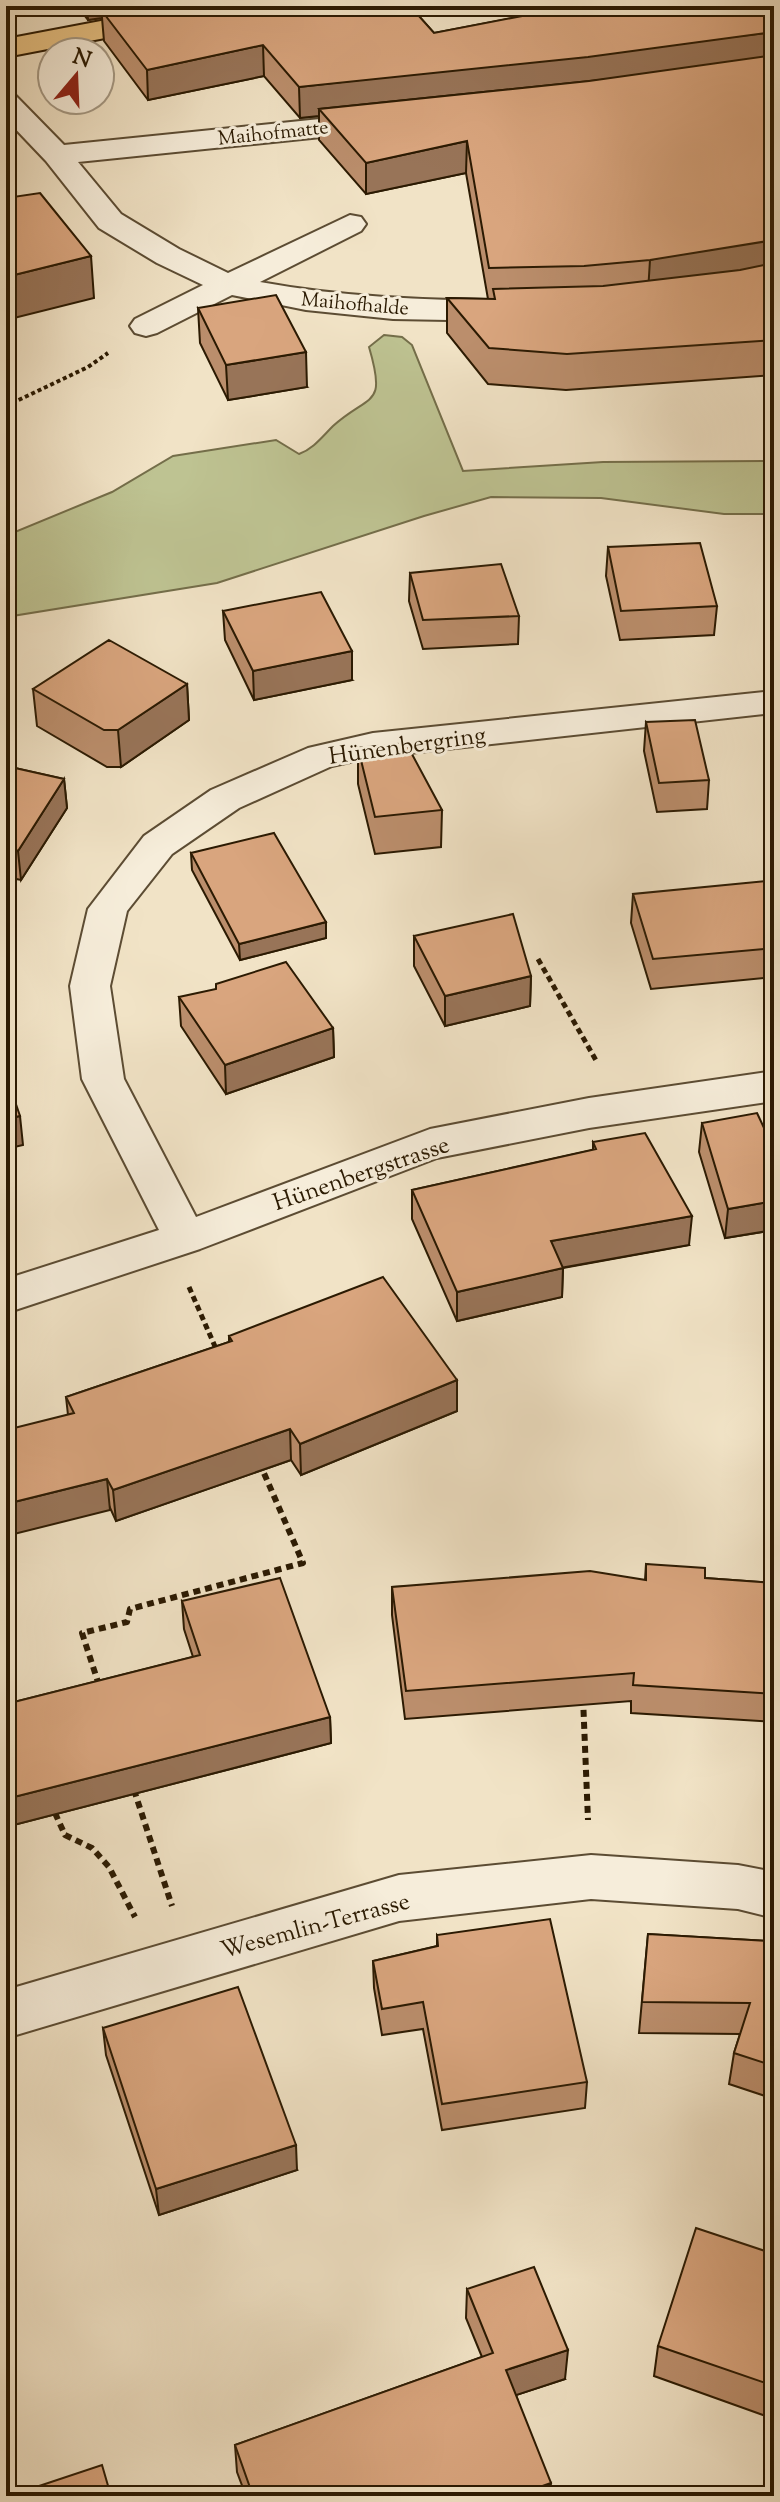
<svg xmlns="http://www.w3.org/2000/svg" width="780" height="2502" font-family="'Sorts Mill Goudy',serif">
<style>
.green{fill:#bec392;stroke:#746e4a;stroke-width:2}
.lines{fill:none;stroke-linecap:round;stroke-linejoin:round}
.minor-casing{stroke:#5c4c33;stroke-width:4}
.major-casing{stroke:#2b1a02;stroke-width:4}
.path-far2{stroke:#2b1a02;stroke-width:4;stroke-dasharray:4 3;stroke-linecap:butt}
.path-far1{stroke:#2b1a02;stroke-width:5;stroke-dasharray:6 4;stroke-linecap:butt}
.path{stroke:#2b1a02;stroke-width:6;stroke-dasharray:7 5;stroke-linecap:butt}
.minor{fill:#f6edda;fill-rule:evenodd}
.major{fill:#e8c283;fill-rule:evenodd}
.wall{fill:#bb8e6c;stroke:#2b1a02;stroke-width:2}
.shaded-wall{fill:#987458;stroke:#2b1a02;stroke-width:2}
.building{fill:#d9a57e;stroke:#2b1a02;stroke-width:2}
.labels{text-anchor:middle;stroke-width:6;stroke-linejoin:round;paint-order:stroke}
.far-street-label{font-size:20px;fill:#2b1a02;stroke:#f6edda}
.street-label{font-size:24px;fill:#2b1a02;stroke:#f6edda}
</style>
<rect width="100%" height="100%" fill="#f1e3c6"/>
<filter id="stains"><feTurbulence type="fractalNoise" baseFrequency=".0025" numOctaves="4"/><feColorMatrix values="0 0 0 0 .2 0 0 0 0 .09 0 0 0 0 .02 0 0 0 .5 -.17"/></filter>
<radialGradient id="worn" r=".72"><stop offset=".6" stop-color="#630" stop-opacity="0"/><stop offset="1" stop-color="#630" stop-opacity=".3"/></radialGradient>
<path class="green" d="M384,335L402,337L412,345L463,471L603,462L774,461V514H724L601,498L491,497L424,516L217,583L6,617V542L10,534L112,492L173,456L276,440L299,454C313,449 322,437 333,426C370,393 387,408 369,347Z"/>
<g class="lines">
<defs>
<path id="minor" d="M6,93L16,96L64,145L379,113L390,116L394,122L390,128L379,131L78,162L121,214L179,249L228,273L350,215L361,217L366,224L361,231L260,282C341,297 422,300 505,301L516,304L521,311L516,318L505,321L393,319L306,310L232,295L157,333L146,336L135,333L130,326L135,319L203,285L157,263L99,228L46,161L6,119Z
M774,691V713L373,757L332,766L239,808L172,854L127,911L110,986L124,1079L196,1217L430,1129L589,1098L774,1071V1101L589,1128L437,1158L200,1249L6,1313V1279L159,1230L82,1079L70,986L88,909L144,836L211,790L308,748L373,733Z
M591,1855L738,1865L774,1872V1918L738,1909L591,1899L399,1921L6,2038V1990L399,1875Z"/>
<path id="major" d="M180,6H239L235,12L225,15L6,57V39Z"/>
</defs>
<use href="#minor" class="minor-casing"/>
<use href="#major" class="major-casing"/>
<path class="path-far2" d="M6,406L88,367L108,353"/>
<path class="path-far1" d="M538,959L597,1062
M189,1287L217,1351"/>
<path class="path" d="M99,1685L82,1633L127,1622L130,1609L303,1563L260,1464
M583,1698L588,1820
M134,1790L172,1906
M55,1813L65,1835L92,1848L109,1867L135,1917"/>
<use href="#minor" class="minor"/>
<use href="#major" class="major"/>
</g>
<path class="wall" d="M77,6H410L434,33L523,16L514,6H774V261L773,263H774V375L566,390L488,384L447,333V298L488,299L466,173L366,194L319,140V116L300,118L264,76L148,100L104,41L102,18L88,20Z
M198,308L307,387L228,400L200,343Z
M608,547L717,606L714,635L620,640L606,576Z
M410,573L519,616L518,644L423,649L409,601Z
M223,611L352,680L254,700L225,640Z
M187,684L189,720L121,767H107L37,726L33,689Z
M768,714H774V780H766L767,731Z
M646,722L709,780L707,809L657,812L644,751Z
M358,748L442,810L441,847L375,854L358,784Z
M6,766L64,779L67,808L21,880L16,879L6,899Z
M191,853L326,922V938L240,960L192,870Z
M633,894L774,901V977L651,989L631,923Z
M414,936L531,976L530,1006L445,1026L414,966Z
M179,997L333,1028L334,1057L226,1094L181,1026Z
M702,1123L774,1149V1230L725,1238L699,1152Z
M593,1142L689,1245L563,1268L562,1297L457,1321L412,1219V1190L593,1150Z
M229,1336L457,1380V1411L301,1475L291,1460L116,1521L68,1415L66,1397L229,1342Z
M646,1564L705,1578L774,1583V1722L631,1713V1701L405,1719L392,1615V1587L645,1580Z
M182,1601L330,1717L331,1743L6,1827V1704L193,1657L184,1629Z
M774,1929V2099L729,2084L734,2053L740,2034L639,2033L648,1934L767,1941Z
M437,1935L587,2082L585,2108L442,2130L423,2029L382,2035L374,1988L373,1961L437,1946Z
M103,2028L297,2170L159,2215L106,2055Z
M774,2254V2419L654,2376L658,2346Z
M467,2289L565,2379L516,2395L550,2496H246L237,2472L235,2445L482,2357L466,2318Z"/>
<path class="shaded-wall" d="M87,6H164L102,11V18L88,20Z
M774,32V62L319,109V116L300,118L299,87Z
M263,45L264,76L148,100L147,70Z
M467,141L466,173L366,194V163Z
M774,230V261L772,271L648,292L650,260Z
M91,256L94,298L6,320V277Z
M306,352L307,387L228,400L226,365Z
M352,651V680L254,700L253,671Z
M187,684L189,720L121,767L118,730Z
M64,779L67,808L21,880L18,851Z
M13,849L16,879L6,899V863Z
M326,922V938L240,960L239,944Z
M531,976L530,1006L445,1026V996Z
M333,1028L334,1057L226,1094L225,1065Z
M20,1116L23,1145L6,1149V1119Z
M774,1201V1230L725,1238L728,1209Z
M692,1216L689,1245L549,1270L551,1241Z
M563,1268L562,1297L457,1321V1292Z
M457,1380V1411L301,1475L300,1444Z
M290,1429L291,1460L116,1521L113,1490Z
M107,1479L110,1510L6,1536V1504Z
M330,1717L331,1743L6,1827V1799Z
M296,2145L297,2170L159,2215L156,2189Z
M568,2350L565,2379L504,2399L506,2370Z
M551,2483L550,2496H514Z"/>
<path class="building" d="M127,6H410L434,33L548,11L544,6H774V32L588,57L299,87L263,45L147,70L102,11Z
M774,55V230H772L774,240L650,260L584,266L489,268L467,141L366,163L319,109L589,81Z
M40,193L91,256L6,277V198Z
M774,263V340L567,354L489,348L447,298L495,299L493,289L603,286L740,270Z
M276,295L306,352L226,365L198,308Z
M700,543L717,606L621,611L608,547Z
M501,564L519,616L423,620L410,573Z
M321,592L352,651L253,671L223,611Z
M109,640L187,684L118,730H104L33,689Z
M768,714H774V764L767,763Z
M695,720L709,780L659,783L646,722Z
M406,743L442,810L375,817L358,748Z
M6,766L64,779L18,851L13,849L6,863Z
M274,833L326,922L239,944L191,853Z
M767,881L774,901V948L653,959L633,894Z
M513,914L531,976L445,996L414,936Z
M286,962L333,1028L225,1065L179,997L216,989V984Z
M6,1075L20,1116L6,1119Z
M757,1113L774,1149V1201L728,1209L702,1123Z
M645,1133L692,1216L551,1241L563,1268L457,1292L412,1190L596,1149L593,1142Z
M383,1277L457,1380L300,1444L290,1429L113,1490L107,1479L6,1504V1430L74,1413L66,1397L232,1341L229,1336Z
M646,1564L705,1568V1578L774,1583V1694L633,1685L634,1673L406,1691L392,1587L590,1571L646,1580Z
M280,1578L330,1717L6,1799V1704L200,1655L182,1601Z
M550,1919L587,2082L442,2104L423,2002L382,2009L373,1961L438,1946L437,1935Z
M772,1928L774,1929V2066L734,2053L750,2003L642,2002L648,1934L767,1941Z
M238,1987L296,2145L156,2189L103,2028Z
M696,2228L774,2254V2386L658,2346Z
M534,2267L568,2350L506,2370L551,2483L514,2496H253L235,2445L493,2353L467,2289Z
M102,2465L111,2496H9Z"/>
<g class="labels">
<g class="far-street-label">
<text transform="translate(273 132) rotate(-6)" y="7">Maihofmatte</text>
<text transform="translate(355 303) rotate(5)" y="7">Maihofhalde</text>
</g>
<g class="street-label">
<text transform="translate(407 745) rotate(-8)" y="8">Hünenbergring</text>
<text transform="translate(361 1173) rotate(-19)" y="8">Hünenbergstrasse</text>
<text transform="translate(315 1925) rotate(-15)" y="8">Wesemlin-Terrasse</text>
</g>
</g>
<rect width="780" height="2502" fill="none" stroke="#f1e3c6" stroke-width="32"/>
<rect x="8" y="8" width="764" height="2486" fill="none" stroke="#2b1a02" stroke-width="4"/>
<rect x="16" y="16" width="748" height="2470" fill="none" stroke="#2b1a02" stroke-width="2"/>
<g transform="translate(76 76) rotate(19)"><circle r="38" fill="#f6edda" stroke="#a59984" stroke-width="2"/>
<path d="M0-6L14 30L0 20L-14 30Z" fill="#8f2418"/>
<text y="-12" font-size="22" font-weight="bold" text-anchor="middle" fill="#2b1a02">N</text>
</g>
<rect width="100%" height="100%" filter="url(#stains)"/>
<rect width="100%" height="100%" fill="url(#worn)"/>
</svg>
